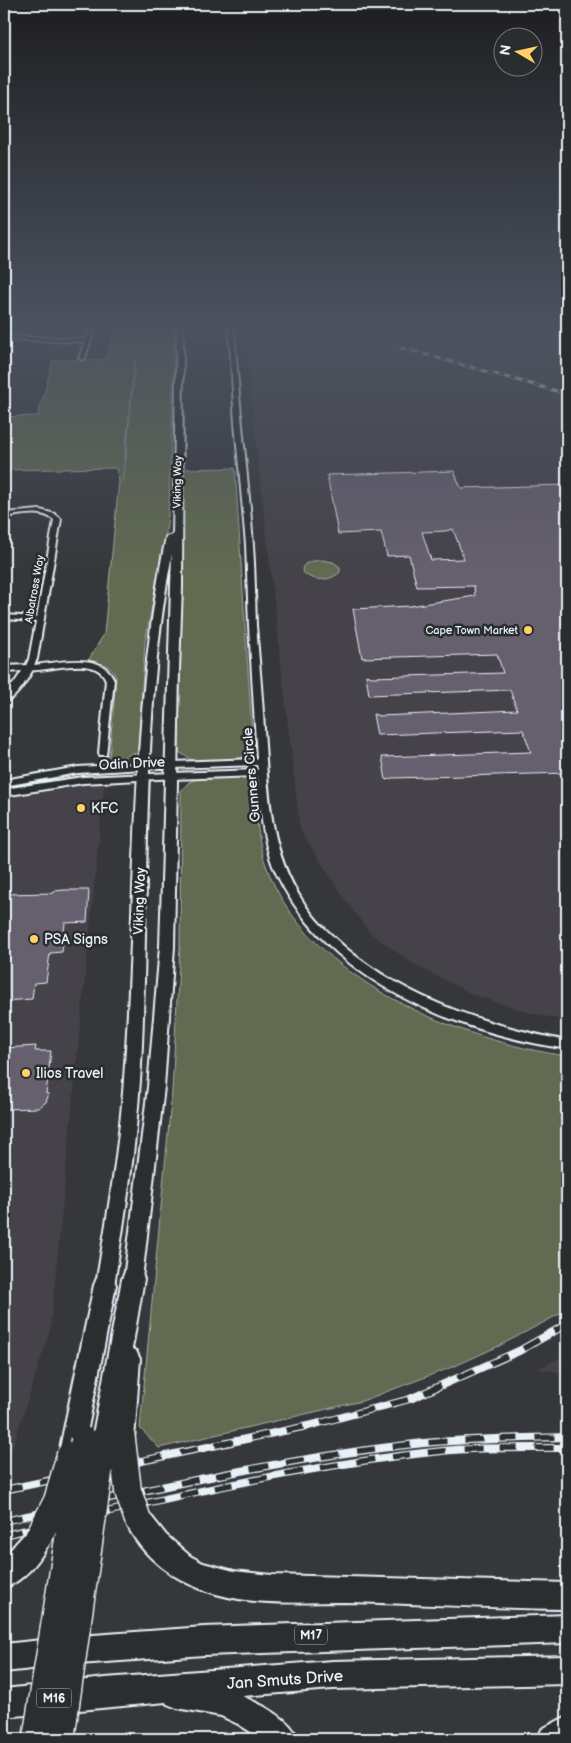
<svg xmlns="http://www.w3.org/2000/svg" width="571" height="1743" font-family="'Balsamiq Sans',sans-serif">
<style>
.built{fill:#44434a}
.green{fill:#626b51;stroke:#a5aea4}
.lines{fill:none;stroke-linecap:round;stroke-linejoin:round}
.stream{stroke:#8b9ba6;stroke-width:2}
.building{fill:#665e6e;stroke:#e8f1f8;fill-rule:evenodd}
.minor-casing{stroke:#e8f1f8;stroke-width:4}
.tertiary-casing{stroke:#e8f1f8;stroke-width:4}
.secondary-casing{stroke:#e8f1f8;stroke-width:4}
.primary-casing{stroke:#e8f1f8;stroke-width:4}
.minor{fill:#2a2d2e;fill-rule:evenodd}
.tertiary{fill:#2a2d2e;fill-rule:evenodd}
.secondary{fill:#2a2d2e;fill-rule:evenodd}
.primary{fill:#2a2d2e;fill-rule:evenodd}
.rail-far1-casing{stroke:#e8f1f8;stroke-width:3}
.rail-casing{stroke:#e8f1f8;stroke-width:8}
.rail-far1{stroke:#2a2d2e;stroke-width:2;stroke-dasharray:6;stroke-linecap:butt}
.rail{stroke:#2a2d2e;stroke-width:5.5;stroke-dasharray:18;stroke-linecap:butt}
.primary-bridge-casing{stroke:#e8f1f8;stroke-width:29;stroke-linecap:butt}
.primary-bridge{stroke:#2a2d2e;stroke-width:26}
.poi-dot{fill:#ffd166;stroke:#2a2d2e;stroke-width:2}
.labels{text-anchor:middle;stroke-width:5;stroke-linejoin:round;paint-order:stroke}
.far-street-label{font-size:11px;fill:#e8f1f8;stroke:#2a2d2e}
.far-poi-label{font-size:11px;fill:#e8f1f8;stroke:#2a2d2e;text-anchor:end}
.shield{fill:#2a2d2e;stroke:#afb6bb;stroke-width:1}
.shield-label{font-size:12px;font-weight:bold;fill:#e8f1f8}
.street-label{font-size:14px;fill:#e8f1f8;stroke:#2a2d2e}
.poi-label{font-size:14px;fill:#e8f1f8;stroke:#2a2d2e;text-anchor:start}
.near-street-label{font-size:16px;fill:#e8f1f8;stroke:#2a2d2e}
</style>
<rect width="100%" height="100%" fill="#36373b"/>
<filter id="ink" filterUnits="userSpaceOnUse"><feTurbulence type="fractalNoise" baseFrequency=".02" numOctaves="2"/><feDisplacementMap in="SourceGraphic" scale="10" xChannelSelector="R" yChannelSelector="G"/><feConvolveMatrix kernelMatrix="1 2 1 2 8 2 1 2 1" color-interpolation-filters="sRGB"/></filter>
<g filter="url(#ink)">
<path class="built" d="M243,328H567V1021L534,1014L474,995L415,965L370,933L346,901L300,830Z
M105,778L50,1330L7,1465L4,1466V793L58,784Z
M567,1354V1373L538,1369Z"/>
<path class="green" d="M116,328H175L174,351L169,505L165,542L145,642L138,751L137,754L132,753L125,757L109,759L116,677C112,665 100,662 88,661L104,634L119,481L116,468L4,470V417L38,416L53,360H105Z
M235,468L253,748L247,756L235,760L193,761L179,752L183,469Z
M322,560L333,562L340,567V572C330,582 311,582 302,571C302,561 314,561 322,560Z
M200,778L237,777L252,783L255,789C257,816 257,843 267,868C307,979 459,1041 567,1056V1310L499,1346L455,1366L362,1401L159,1448L140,1428L172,1091L180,947L181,791L189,782Z"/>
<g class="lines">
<path class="stream" d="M123,481L135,360"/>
</g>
<path class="building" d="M454,471L461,488L567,485V773L392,778L386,780L382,757L531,752L523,730L377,735L373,714L380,716L517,710L510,690L369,695L366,675L372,677L503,673L497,654L362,658L353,609L410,606L475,596L474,586L417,587L409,555L387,556L381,532L338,534L327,475ZM453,529L464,559L431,560L422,532L445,531Z
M65,890H89L87,922L65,923L62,952L50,953L46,982L34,983L32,999L4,1001V894L54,893V891Z
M36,1046L35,1051H51L46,1094H49L46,1102L38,1108L4,1109V1048Z"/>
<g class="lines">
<defs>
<path id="minor" d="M90,328H95L85,358L82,360L79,358L85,342L4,339V336L86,339Z
M229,328H234C238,401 248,473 253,546C255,573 255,599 256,626C259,660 262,694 264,729C268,788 268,848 302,900C313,919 331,935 347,949C410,1001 488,1025 567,1041V1049C453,1032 322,979 273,866C262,838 260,805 258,776L172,779L167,776L172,773L258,770L257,765L172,768L167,765L172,762L257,759L249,626L246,544L235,423Z
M40,510L55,514L61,519L37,659L34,665C58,663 103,651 114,680L106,755H100L99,753L106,680C96,653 47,673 26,670L25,668L29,659L36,621L4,619V615L37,617L54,520C41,509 20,515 4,517V513Z"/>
<path id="tertiary" d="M29,665L34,668C27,679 17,699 4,702V693L15,682L22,671L4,672V666Z
M172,762L178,765L176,767L78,773L4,786V780L78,767Z
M172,773L176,774L178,776L176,778L83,783L4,796V789L83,777Z"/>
<path id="secondary" d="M177,328H183L182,586L179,669L174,947L164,1087L142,1279L140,1285L133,1287L126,1285L124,1279L148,1087L160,947L172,554C141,715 149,881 142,1044C139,1125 127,1205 114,1285L112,1291L105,1294L98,1291L96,1285C108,1212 121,1138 125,1064C137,888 130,711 166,537L173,535Z"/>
<path id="primary" d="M133,1269L141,1272L144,1279L132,1349L136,1351L140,1359L134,1440L131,1449L122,1452L114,1449L112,1454L103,1457L94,1454L91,1445L122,1279L125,1272Z
M105,1275L113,1278L116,1285L83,1453L80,1462L71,1465L62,1462L59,1453L94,1285L97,1278Z
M138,1507L147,1511L166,1535L190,1556L203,1563L234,1571L272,1575L567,1583V1609C494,1608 421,1604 348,1602C304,1602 258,1606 216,1594C177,1583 141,1558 125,1520L129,1511Z
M38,1525L47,1529L51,1538C43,1558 24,1581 4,1588V1557C15,1546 24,1531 38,1525Z
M567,1615V1643L204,1655L79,1664L4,1672V1644L79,1636L204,1627Z
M567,1656V1684L333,1689L242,1696C262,1705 291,1718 298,1739H262L238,1724L221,1716L177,1708L167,1704L166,1702L4,1717V1689L105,1678L333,1661Z
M567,1716V1739H538L542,1729Z"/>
</defs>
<use href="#minor" class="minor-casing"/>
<use href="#tertiary" class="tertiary-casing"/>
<use href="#secondary" class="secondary-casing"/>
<use href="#primary" class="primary-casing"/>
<use href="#minor" class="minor"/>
<use href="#tertiary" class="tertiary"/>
<use href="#secondary" class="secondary"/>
<use href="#primary" class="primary"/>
<defs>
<path id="rail-far1" d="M395,346L567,394"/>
<path id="rail" d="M4,1490L312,1425L410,1399L519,1351L567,1324
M4,1521C143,1491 282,1458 424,1443C471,1439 519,1438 567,1437
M4,1535C149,1503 294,1466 442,1451C484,1447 525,1448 567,1448"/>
</defs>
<use href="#rail-far1" class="rail-far1-casing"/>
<use href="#rail" class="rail-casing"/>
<use href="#rail-far1" class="rail-far1"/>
<use href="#rail" class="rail"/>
<defs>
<path id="primary-bridge" d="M122,1440L128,1491L138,1520
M38,1538L57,1501L70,1455
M36,1739L84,1440
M61,1739L103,1445"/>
</defs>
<use href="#primary-bridge" class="primary-bridge-casing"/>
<use href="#primary-bridge" class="primary-bridge"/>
</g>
</g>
<linearGradient id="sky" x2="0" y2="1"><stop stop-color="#1e1e20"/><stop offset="0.57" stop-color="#4c5360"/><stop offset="1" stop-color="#4c5360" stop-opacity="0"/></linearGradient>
<rect width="571" height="572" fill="url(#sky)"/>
<g class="poi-dot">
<circle cx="528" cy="630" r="5"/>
<circle cx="81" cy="808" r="5"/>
<circle cx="34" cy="939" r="5"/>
<circle cx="26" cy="1073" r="5"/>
</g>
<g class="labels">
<g class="far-street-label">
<text transform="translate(177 482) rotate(-89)" y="4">Viking Way</text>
<text transform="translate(34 589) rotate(-80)" y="4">Albatross Way</text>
</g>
<g class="far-poi-label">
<text x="518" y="634">Cape Town Market</text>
</g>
<g class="shield">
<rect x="295" y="1625.5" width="32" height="19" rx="4"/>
<rect x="36.5" y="1688.5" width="35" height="19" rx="4"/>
</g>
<g class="shield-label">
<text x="311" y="1639">M17</text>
<text x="54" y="1702">M16</text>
</g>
<g class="street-label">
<text transform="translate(132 763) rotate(-3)" y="5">Odin Drive</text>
<text transform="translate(251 775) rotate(-95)" y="5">Gunners Circle</text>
<text transform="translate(139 901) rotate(-88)" y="5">Viking Way</text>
</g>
<g class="poi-label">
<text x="91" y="813">KFC</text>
<text x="44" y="944">PSA Signs</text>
<text x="36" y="1078">Ilios Travel</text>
</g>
<g class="near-street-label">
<text transform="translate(285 1679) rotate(-4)" y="6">Jan Smuts Drive</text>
</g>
</g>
<rect width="571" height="1743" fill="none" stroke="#2a2d2e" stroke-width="20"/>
<rect x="10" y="10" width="551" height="1723" fill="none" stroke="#e8f1f8" stroke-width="2" filter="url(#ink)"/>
<g transform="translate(518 52) rotate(279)"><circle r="24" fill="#2a2d2e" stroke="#767b7f"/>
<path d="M0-4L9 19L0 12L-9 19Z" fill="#ffd166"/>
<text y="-8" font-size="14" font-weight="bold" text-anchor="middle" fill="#e8f1f8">N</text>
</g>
</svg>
